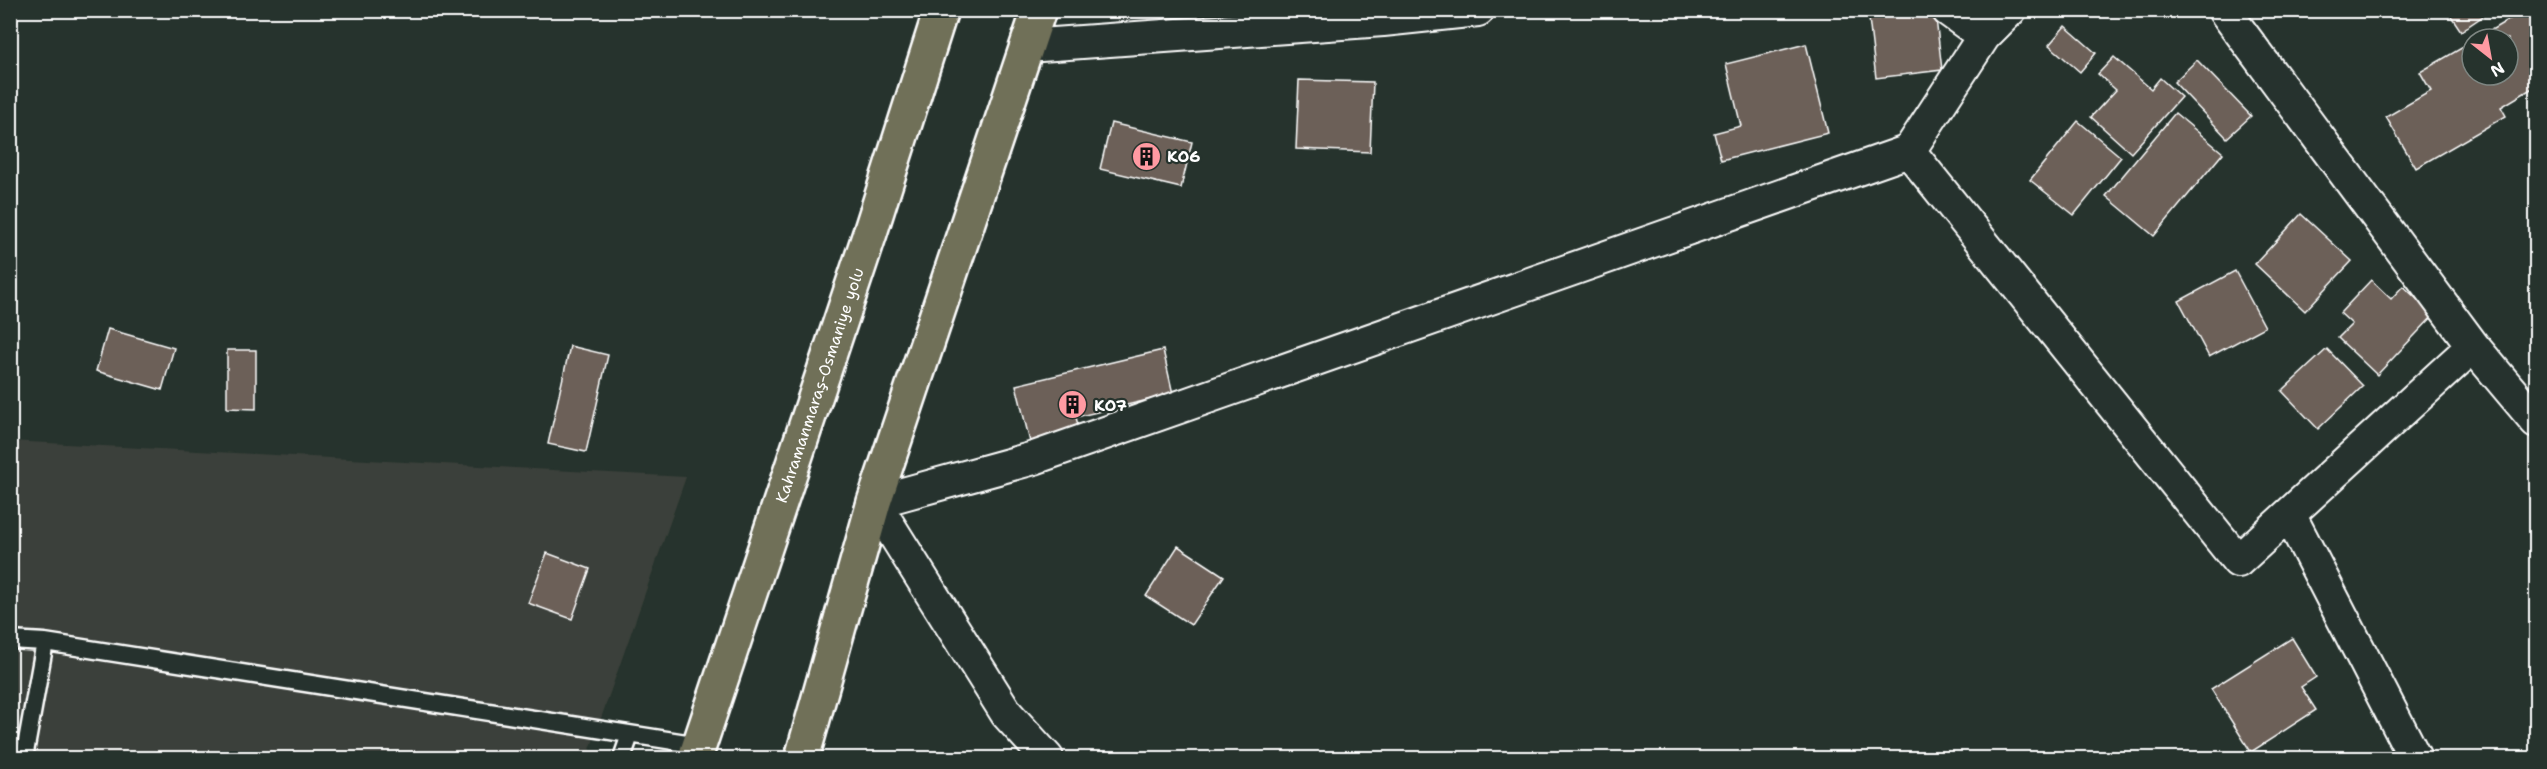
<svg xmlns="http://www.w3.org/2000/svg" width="2547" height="769" font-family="'Shantell Sans',sans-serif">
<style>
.built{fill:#3b403a}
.building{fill:#6c6058;stroke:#fff;stroke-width:1.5}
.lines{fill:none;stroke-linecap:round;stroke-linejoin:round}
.lane-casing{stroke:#fff;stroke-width:21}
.street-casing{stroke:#fff;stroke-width:36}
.highway-casing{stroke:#fff;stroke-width:38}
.lane{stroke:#26332d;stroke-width:16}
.street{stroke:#26332d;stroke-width:32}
.highway{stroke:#706f59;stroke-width:33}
.labels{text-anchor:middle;stroke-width:4.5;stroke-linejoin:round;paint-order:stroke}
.poi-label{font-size:16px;font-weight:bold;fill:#fff;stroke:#26332d;text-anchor:start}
.street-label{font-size:16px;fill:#fff;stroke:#26332d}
</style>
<rect width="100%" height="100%" fill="#26332d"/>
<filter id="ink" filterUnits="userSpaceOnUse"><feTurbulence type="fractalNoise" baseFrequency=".0167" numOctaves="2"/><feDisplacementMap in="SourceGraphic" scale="12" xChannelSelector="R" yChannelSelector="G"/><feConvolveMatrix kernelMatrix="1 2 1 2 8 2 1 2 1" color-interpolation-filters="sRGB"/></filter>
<g filter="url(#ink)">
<path class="built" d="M10,441L686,477L587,758H11Z"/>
<path class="building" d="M1868,10H1935L1942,70L1876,78Z
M2447,10H2492L2461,31Z
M2525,10H2536V86L2501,107L2506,116L2416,168L2386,117L2431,91L2420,72L2472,42V75H2508V39H2476Z
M2065,26L2096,53L2080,72L2049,45Z
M1806,44L1828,133L1721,160L1714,133L1741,126L1726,64Z
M2114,57L2151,89L2160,78L2181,97L2131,153L2091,117L2116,90L2098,74Z
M2197,60L2251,116L2227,138L2174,82Z
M1299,80L1373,82L1370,152L1296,149Z
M2175,113L2223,153L2154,236L2106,196Z
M2078,121L2121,157L2074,215L2030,180Z
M1111,123L1192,142L1181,188L1100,169Z
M2301,214L2352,261L2305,311L2255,264Z
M2235,271L2265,327L2209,357L2179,301Z
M2371,280L2391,299L2403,286L2434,315L2377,375L2338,338L2352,324L2340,313Z
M108,329L174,348L162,390L96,371Z
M570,346L608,355L586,452L548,444Z
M2327,349L2363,386L2318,429L2282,391Z
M227,350H256V409L227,408Z
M1163,350L1173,394L1076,417L1079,430L1030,442L1016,385Z
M1178,546L1224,576L1191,625L1146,596Z
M547,553L590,569L572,619L528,603Z
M2292,638L2316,677L2301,687L2316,710L2251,752L2211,689Z"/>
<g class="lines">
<defs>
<path id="lane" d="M10,640L45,642L699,745
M24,758L45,642
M622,758L630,735"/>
<path id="street" d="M1948,10L1984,36
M2224,10L2473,346L2536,421
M1027,46L1383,20L1478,10
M1909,151L1984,36L2010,10
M2290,516L2415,758
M1047,758L1007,714L874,502L1034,458L1909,151L2238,561L2473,346"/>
<g id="highway">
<path id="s1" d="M695,758L870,233L941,10"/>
<path d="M802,758L874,502L1039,10"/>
</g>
</defs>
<use href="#lane" class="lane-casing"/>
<use href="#street" class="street-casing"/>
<use href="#highway" class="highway-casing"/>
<use href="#lane" class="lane"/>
<use href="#street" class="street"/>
<use href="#highway" class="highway"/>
</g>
</g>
<defs>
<symbol id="building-disc" viewBox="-11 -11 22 22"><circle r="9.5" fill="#ff9aa2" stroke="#26332d"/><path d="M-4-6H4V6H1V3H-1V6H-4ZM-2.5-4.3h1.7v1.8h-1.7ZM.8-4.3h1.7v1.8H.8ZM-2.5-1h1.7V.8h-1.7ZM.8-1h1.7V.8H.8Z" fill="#111"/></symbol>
</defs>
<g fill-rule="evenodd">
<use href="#building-disc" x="1130" y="140" width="33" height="33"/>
<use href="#building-disc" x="1056" y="388" width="33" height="33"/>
</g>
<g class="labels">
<g class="poi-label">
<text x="1167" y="162">KO6</text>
<text x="1094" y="411">KO7</text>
</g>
<g class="street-label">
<text dy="6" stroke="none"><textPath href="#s1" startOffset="393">Kahramanmaraş-Osmaniye yolu</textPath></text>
</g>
</g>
<rect width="2547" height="769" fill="none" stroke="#26332d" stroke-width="36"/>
<rect x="18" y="18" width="2511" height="733" fill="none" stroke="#fff" stroke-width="2" filter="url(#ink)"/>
<g transform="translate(2490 57) rotate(149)"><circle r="28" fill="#26332d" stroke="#7d8581" stroke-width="1.5"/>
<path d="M0-4.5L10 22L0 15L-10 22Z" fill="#ff9aa2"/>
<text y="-9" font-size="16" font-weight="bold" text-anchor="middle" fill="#ffffff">N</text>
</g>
</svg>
